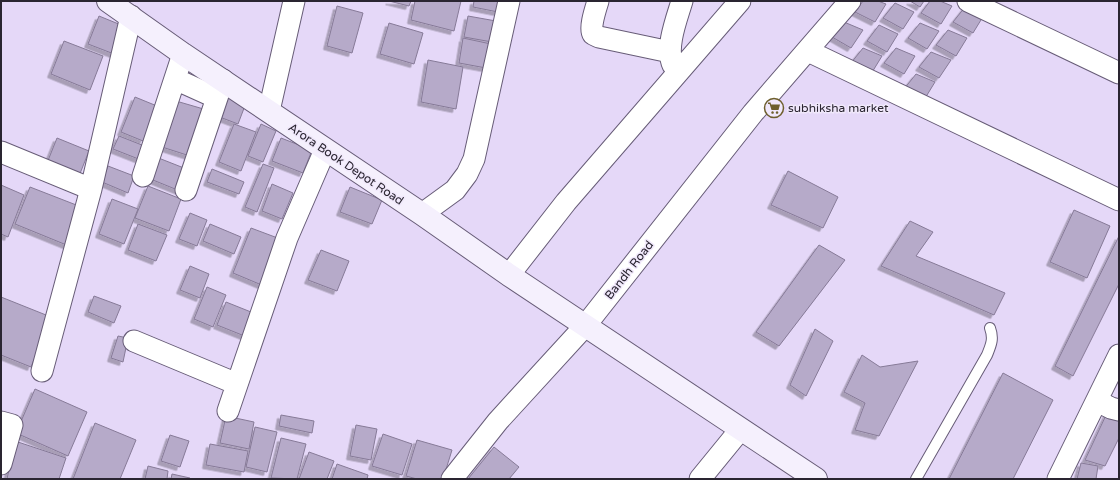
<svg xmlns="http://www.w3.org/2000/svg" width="1120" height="480" font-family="'Varela Round',sans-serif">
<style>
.building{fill:#b6aac9;stroke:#867a97;filter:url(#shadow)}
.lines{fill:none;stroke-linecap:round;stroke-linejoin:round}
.lane-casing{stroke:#675c77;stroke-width:12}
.street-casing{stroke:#675c77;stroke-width:23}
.secondary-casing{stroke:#675c77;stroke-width:24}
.lane{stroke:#fff;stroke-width:10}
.street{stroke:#fff;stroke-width:21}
.secondary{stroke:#f5f0fd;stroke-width:22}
.labels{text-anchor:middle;stroke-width:3;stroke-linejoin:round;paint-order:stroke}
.poi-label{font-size:12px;fill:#2a2531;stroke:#f0e8fb;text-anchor:start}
.street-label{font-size:12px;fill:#2a2531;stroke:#f0e8fb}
</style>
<defs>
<filter id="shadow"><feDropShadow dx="-3.5" dy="3.5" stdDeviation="0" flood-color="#0004"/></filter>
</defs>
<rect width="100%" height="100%" fill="#e5d8f8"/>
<path class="building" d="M389,1H411L409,6Z
M415,1H461L454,31L411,20Z
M474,1H501L498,12L473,7Z
M863,1H878L886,4L875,22L855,12Z
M910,1H924L920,7Z
M930,1H940L952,6L941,24L921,13Z
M895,3L914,12L903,29L883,18Z
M337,6L363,13L352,53L327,46Z
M965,7L984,15L973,33L953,22Z
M99,16L126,27L114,54L88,44Z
M468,16L496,21L492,42L464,37Z
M844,22L863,30L851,48L832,37Z
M389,23L423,33L414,64L380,54Z
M920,23L939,31L927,49L908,38Z
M879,25L898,34L887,52L867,41Z
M948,30L967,38L956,56L936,45Z
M463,38L491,44L486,68L459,63Z
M64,41L103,56L90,90L51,74Z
M863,48L882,56L871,74L851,63Z
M896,48L915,56L904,74L884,63Z
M931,52L951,60L939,78L919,67Z
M428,60L463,67L456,109L421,102Z
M916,74L935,82L924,100L904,89Z
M226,95L246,103L238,124L217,116Z
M135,97L157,106L143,141L121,132Z
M176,101L207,110L193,157L162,147Z
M234,124L256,132L241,171L219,162Z
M261,124L276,131L263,162L248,156Z
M119,136L147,147L141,160L113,149Z
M57,138L89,151L79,176L47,163Z
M281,138L312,150L303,173L272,161Z
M156,157L189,170L180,191L148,178Z
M263,164L274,168L257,212L245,207Z
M108,166L134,176L128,193L102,182Z
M212,169L244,182L239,194L207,182Z
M788,171L838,197L823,228L771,205Z
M272,184L293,193L282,219L262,211Z
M1,185L24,195L8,237L1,234Z
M148,186L181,199L169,231L135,218Z
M30,187L84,208L69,246L15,224Z
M350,187L382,200L372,224L340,212Z
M112,199L138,209L124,244L99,234Z
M1074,210L1110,226L1087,278L1050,262Z
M190,213L207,220L197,246L179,239Z
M910,221L933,232L916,256L1005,293L994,315L881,266Z
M138,224L167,235L156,261L128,250Z
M210,224L241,237L234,254L203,241Z
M251,228L283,240L264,286L233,273Z
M1119,236V284L1073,376L1055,366Z
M819,245L845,260L779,346L756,332Z
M321,250L349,261L337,291L308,280Z
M190,266L209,274L200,298L180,290Z
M207,287L226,295L213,327L194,319Z
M94,296L121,306L114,323L88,312Z
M1,297L51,317L31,367L1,355Z
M226,302L256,314L247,337L217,325Z
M815,329L833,341L806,396L790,385Z
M118,336L128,338L123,362L111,358Z
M862,355L880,367L918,361L879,436L855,430L865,403L844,392Z
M1003,373L1053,400L1013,479H949Z
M35,389L87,412L68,456L16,433Z
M1107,413L1119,416V438L1105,466L1085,460Z
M281,415L314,421L312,433L279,426Z
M226,416L254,422L249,449L220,443Z
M95,423L136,440L120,479H73Z
M356,425L377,429L371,460L350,456Z
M255,427L277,432L267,472L246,467Z
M383,434L412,444L402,475L372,466Z
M170,435L189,441L180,467L161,461Z
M281,438L306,444L297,479L271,478Z
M417,440L452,450L443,479H417L406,476Z
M15,441L66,458L59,479H7Z
M210,444L248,451L244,472L206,465Z
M494,447L519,467L509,479H468Z
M309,452L334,461L327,479H299Z
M1081,463L1098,466L1096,479H1077Z
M337,464L368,475L367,479H332Z
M148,466L168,471L167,479H145Z
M172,474L190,478V479H171Z"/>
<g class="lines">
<defs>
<path id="lane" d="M916,479L987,355C991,345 994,339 990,328"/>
<path id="street" d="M598,1C596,8 589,28 593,34C594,35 597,36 599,37L670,52
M968,1L1119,73
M808,51L1119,200
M673,65C665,48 677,18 682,1
M175,79L217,98
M269,111L294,1
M1,152L91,189L131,16
M143,176L183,54
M186,190L223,80
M422,214L455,190L467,174L474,159L509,1
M509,275L566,202L740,1
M134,341L237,384
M42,371L91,189
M1097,401L1111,408L1119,410
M228,411L287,238L325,150
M1,422L12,425L1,464
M452,479L498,421L585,326L753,113L850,1
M700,479L740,430
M1058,479L1119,355"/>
<path id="secondary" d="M108,1L183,54L422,214L509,275L816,479"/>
</defs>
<use href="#lane" class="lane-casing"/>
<use href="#street" class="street-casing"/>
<use href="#secondary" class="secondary-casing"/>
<use href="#lane" class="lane"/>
<use href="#street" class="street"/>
<use href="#secondary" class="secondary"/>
</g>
<defs>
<symbol id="supermarket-ring" viewBox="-11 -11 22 22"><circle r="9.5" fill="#f0e8fb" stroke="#6e5f2d" stroke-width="1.5"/><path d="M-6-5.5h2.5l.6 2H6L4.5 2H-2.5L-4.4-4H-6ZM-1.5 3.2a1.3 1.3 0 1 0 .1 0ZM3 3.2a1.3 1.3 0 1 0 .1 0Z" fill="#6e5f2d"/></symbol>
</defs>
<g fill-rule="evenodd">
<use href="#supermarket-ring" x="763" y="97" width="22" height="22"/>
</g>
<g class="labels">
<g class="poi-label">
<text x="788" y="112">subhiksha market</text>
</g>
<g class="street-label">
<text transform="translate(346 164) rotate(34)" y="4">Arora Book Depot Road</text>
<text transform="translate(629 270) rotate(-52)" y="4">Bandh Road</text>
</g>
</g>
<rect width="1120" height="480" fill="none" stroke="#2a2531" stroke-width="4"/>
</svg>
